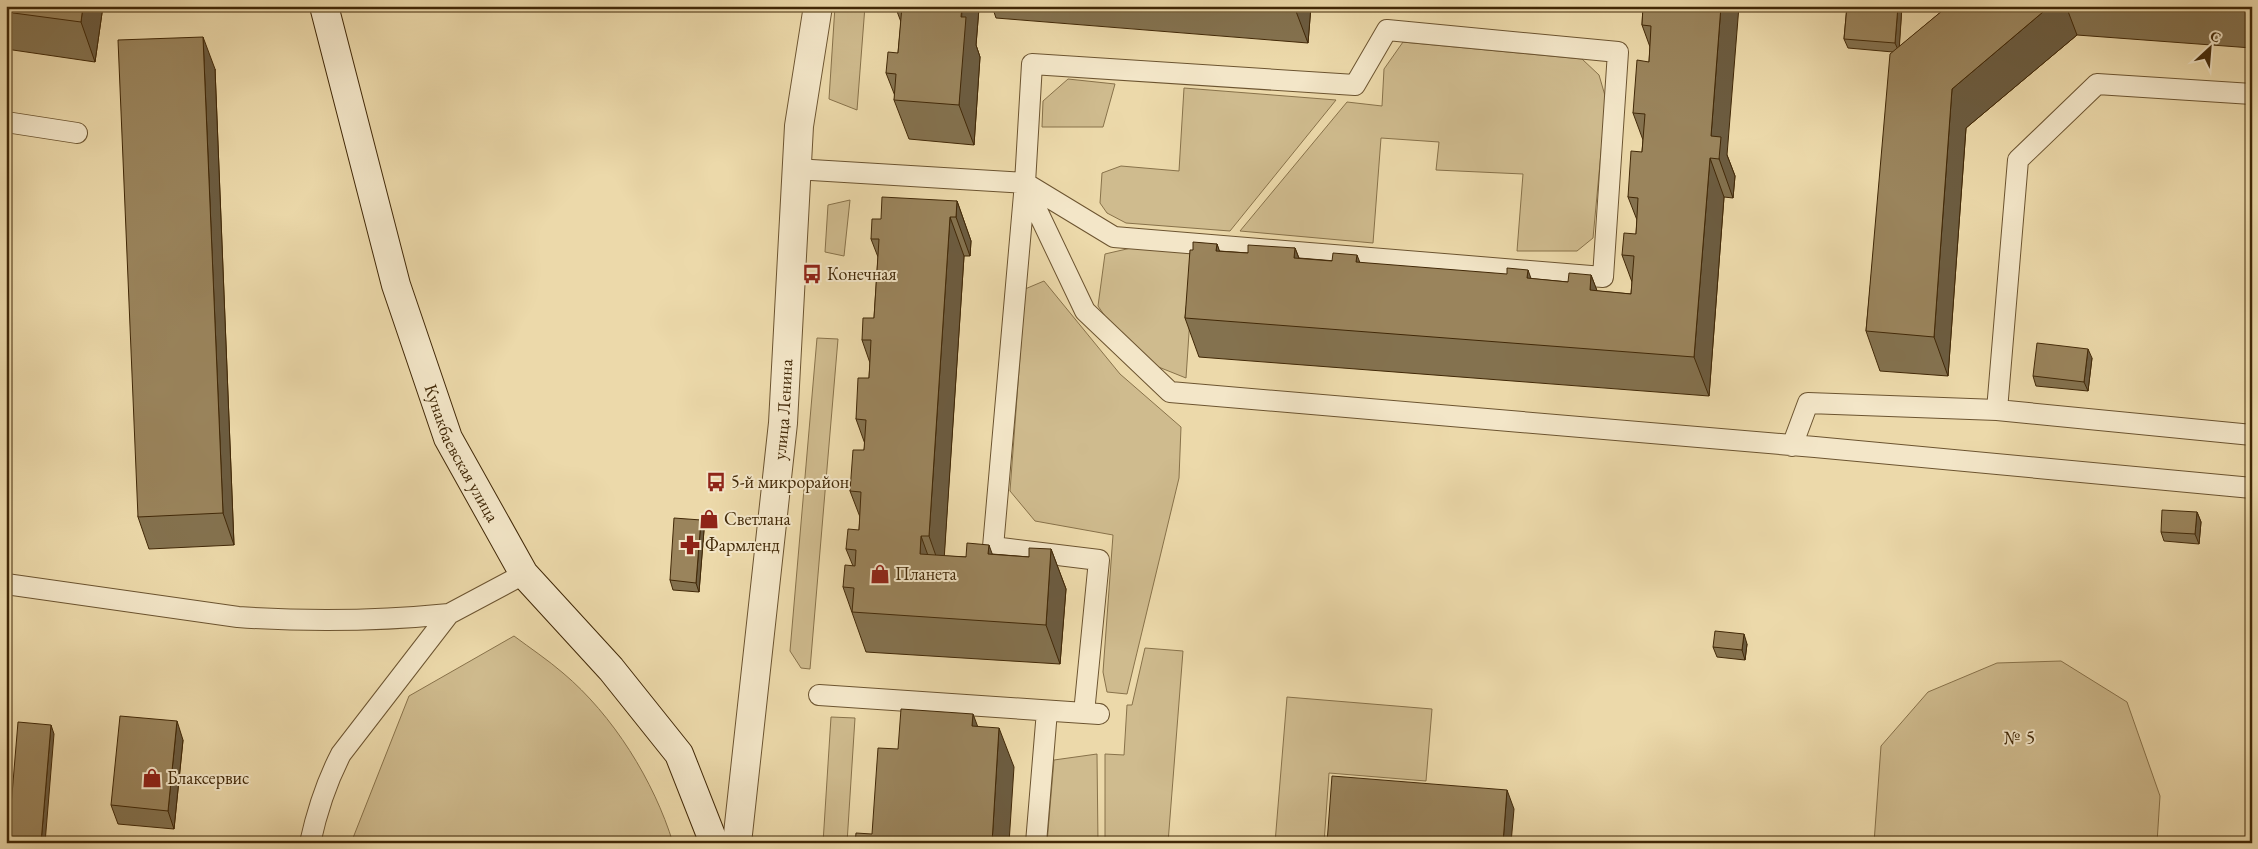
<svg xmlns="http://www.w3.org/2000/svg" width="2258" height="849" font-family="'EB Garamond',serif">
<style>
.green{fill:#cfbb8e;stroke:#88724a}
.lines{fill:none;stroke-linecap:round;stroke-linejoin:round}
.service-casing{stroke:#6c5430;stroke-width:22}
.minor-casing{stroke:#6c5430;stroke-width:30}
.secondary-casing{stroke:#412807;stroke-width:30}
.service{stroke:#f3e6c8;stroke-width:20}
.minor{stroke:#f3e6c8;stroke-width:28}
.secondary{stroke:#f3e6c8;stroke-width:28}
.wall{fill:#84724f;stroke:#412807}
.shaded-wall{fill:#6c5c40;stroke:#412807}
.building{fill:#9a845c;stroke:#412807}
.labels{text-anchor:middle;stroke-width:4;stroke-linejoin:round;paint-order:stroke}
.poi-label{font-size:18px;fill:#412807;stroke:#f3e6c8;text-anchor:start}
.street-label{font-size:18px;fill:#412807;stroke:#f3e6c8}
.neighbourhood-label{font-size:19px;letter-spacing:1px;fill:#412807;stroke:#f3e6c8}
</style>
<rect width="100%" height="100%" fill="#ecd9aa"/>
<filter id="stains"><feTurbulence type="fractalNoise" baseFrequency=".004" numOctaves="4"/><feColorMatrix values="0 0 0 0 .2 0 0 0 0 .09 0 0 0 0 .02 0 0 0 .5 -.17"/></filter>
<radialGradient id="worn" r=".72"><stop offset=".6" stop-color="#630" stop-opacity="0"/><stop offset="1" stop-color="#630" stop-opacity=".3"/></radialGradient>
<path class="green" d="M835,6H865L857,110L829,99Z
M1403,42L1582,59L1599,75L1606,99L1593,238L1577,251H1517L1523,174L1436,170L1439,142L1381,138L1373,243L1240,231L1347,102L1382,106L1384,69Z
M1068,79L1115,84L1103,127H1042L1043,101Z
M1184,88L1336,100L1230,231L1126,223L1107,213L1100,203L1102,173L1121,166L1179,171Z
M850,200L844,256L825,252L828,205Z
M1131,248L1209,254L1193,273L1186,378L1151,364L1115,331L1098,306L1105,254Z
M1044,281L1120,374L1181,427L1179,478L1127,694L1107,692L1103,672L1113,535L1035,521L1010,491L1025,289Z
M817,338L838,339L810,669L801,668L790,651Z
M514,636C530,648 548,660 563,673C613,715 654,781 673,843H351L409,696Z
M1145,648L1183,651L1168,843H1105V754L1124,755L1127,705H1132Z
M2061,661L2127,702L2160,796L2157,843H1874L1881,746L1928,692L1997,663Z
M1287,697L1432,709L1426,781L1329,773L1324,843H1275Z
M831,717L855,718L847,843H823Z
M1097,754L1098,843H1047L1054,760Z"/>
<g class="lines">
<defs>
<path id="service" d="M6,122L77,133
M795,169L1025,183L1114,237L1603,277L1618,52L1387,30L1355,85L1032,64L1025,183L993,547L1099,560L1084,713
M1025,185L1085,311L1170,392L1815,447L2252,488
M1997,410L2252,435
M1792,446L1808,403L1997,410L2018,160L2097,84L2252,94
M6,584L238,617C309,622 379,621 449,614
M819,695L1099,714
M310,843C317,811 326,783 341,754L449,614L524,574
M1036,843L1047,711"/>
<g id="minor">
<path id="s1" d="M737,843L783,423L799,126L818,6"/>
</g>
<g id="secondary">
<path id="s2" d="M324,6L396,285L448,438L524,574L611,669L679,754L714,843"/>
</g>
</defs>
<use href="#service" class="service-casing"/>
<use href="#minor" class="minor-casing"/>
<use href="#secondary" class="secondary-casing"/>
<use href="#service" class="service"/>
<use href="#minor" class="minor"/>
<use href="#secondary" class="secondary"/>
</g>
<path class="wall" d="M6,6H103L95,62L6,49Z
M895,6H1311L1308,43L996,18L993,9L979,8L976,45L980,57L974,145L909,139L894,100L895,96L886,73L898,53L901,22Z
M1643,6L1727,155L1735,176L1733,198L1724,197L1709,396L1199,357L1185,318L1193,250L1217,244L1219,251L1248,253L1295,248L1299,258L1360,263L1568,282L1591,275L1597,291L1631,294L1632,282L1622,255L1636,234L1637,220L1628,197L1642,152L1643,140L1633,113L1649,62L1650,47L1642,25Z
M1847,6H1902L1899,47L1948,6H2252V48L2077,35L1966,128L1948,376L1880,371L1866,331L1893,52L1848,48L1844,39Z
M215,69L234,545L149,549L138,517Z
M957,201L971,241L970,256H964L944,556L966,557L992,554L1029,557L1051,549L1066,589L1060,664L866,652L843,587L853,566L846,549L859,530L860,517L850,491L864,450L865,444L856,419L869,378L870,363L862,340L874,318L878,257L871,239L881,219Z
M2092,358L2088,391L2036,386L2033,376Z
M2197,512L2201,522L2199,544L2164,541L2161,532Z
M701,520L704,530L699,592L673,590L670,580Z
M1747,644L1745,660L1717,657L1713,647Z
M183,740L174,829L118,824L111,805Z"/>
<path class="shaded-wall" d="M83,6H103L95,62L81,22Z
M962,6H979V8L976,45L980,57L974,145L959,105Z
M1294,6H1311L1308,43Z
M1721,6H1739L1727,155L1735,176L1733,198L1711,136Z
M1898,6H1902L1899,52L1895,43Z
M2050,6H2066L2077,35L1966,128L1948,376L1934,337L1952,89Z
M203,37L215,69L234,545L223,513Z
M1710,158L1724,197L1709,396L1694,357Z
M957,201L971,241L970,256L956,217Z
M950,217L964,256L943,576L929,536Z
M1217,244L1231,283L1216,251Z
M1295,248L1310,288L1294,258Z
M1357,255L1372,294L1356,262Z
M1528,270L1542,309L1527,278Z
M1591,275L1606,314L1590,290Z
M2088,349L2092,358L2088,391L2084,382Z
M2197,512L2201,522L2199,544L2195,534Z
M701,520L704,530L699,592L696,583Z
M921,536L935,575L920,554Z
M989,545L1003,584L988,554Z
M1051,549L1066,589L1060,664L1046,625Z
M1744,634L1747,644L1745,660L1742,650Z
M973,714L988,754L972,726Z
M177,721L183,740L174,829L168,811Z
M51,725L54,734L45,843H41Z
M999,728L1014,767L1009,843H992Z
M1507,790L1514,809L1511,843H1503Z"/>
<path class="building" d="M6,6H83L81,22L6,12Z
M902,6H962L961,17H966L959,105L894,100L896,74L886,73L888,52L898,53Z
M1643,6H1721L1711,136L1721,137L1719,159L1710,158L1694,357L1185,318L1190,250H1193V242L1217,244L1216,251L1248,253V245L1295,248L1294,258L1332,261L1333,253L1357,255L1356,262L1507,274V268L1528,270L1527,278L1568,282L1569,273L1591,275L1590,290L1631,294L1634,256L1622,255L1624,233L1636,234L1638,198L1628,197L1631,151L1642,152L1645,114L1633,113L1637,60L1649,62L1651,26L1642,25Z
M1847,6H1898L1895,43L1844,39Z
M1948,6H2050L1952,89L1934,337L1866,331L1890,54Z
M2202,6H2252V10Z
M203,37L223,513L138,517L118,40Z
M882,197L957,201L956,217H950L929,536H921L920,554L966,557L967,543L989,545L988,554L1029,557V548L1051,549L1046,625L852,612L854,588L843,587L845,565L855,566L856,550L846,549L848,529L859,530L861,492L850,491L853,450H864L866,420L856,419L858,378H869L871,340H862L863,318H874L879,239H871L872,219H881Z
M2037,343L2088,349L2084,382L2033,376Z
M2162,510L2197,512L2195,534L2161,532Z
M674,518L701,520L696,583L670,580Z
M1715,631L1744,634L1742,650L1713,647Z
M901,709L973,714L972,726L999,728L992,843H855L856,833L872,834L878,748L898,749Z
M120,716L177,721L168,811L111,805Z
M18,722L51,725L41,843H8Z
M1332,776L1507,790L1503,843H1327Z"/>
<defs>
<symbol id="bus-bare" viewBox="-9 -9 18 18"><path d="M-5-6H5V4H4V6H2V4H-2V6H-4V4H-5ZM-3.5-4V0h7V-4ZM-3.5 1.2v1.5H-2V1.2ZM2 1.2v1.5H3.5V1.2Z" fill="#8f2418" stroke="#f3e6c8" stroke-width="2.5" paint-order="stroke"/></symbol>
<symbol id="shop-bare" viewBox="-9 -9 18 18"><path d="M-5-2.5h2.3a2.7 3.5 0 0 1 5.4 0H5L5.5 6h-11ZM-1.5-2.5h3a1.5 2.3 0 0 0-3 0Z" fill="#8f2418" stroke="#f3e6c8" stroke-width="2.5" paint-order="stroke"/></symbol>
<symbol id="pharmacy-bare" viewBox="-9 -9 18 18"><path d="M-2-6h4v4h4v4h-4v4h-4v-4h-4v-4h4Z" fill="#8f2418" stroke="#f3e6c8" stroke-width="2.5" paint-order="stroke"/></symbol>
</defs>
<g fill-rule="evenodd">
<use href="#bus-bare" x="798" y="260" width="28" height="28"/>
<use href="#bus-bare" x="702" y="468" width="28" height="28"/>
<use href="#shop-bare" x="695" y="505" width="28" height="28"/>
<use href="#pharmacy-bare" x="676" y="531" width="28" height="28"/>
<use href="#shop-bare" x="866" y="560" width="28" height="28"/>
<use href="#shop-bare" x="138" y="764" width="28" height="28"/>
</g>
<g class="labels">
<g class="poi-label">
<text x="827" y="280">Конечная</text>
<text x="731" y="488">5-й микрорайон</text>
<text x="724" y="525">Светлана</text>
<text x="705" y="551">Фармленд</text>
<text x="895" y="580">Планета</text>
<text x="167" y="784">Блаксервис</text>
</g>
<g class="street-label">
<text dy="6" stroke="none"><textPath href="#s1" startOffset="436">улица Ленина</textPath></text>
<text dy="6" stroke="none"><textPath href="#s2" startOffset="469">Кунакбаевская улица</textPath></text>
</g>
<g class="neighbourhood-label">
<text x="2020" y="744">№ 5</text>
</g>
</g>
<rect width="2258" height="849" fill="none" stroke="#ecd9aa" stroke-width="25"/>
<rect x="8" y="8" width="2243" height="834" fill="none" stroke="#412807" stroke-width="2.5"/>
<rect x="12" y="12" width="2233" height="824" fill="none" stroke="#412807"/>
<g transform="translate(2210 48) rotate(26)" stroke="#f3e6c8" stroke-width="4" paint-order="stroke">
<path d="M0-4L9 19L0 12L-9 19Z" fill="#412807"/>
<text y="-8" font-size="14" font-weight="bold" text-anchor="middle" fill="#412807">С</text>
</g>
<rect width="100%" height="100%" filter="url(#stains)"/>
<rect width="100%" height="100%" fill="url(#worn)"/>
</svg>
